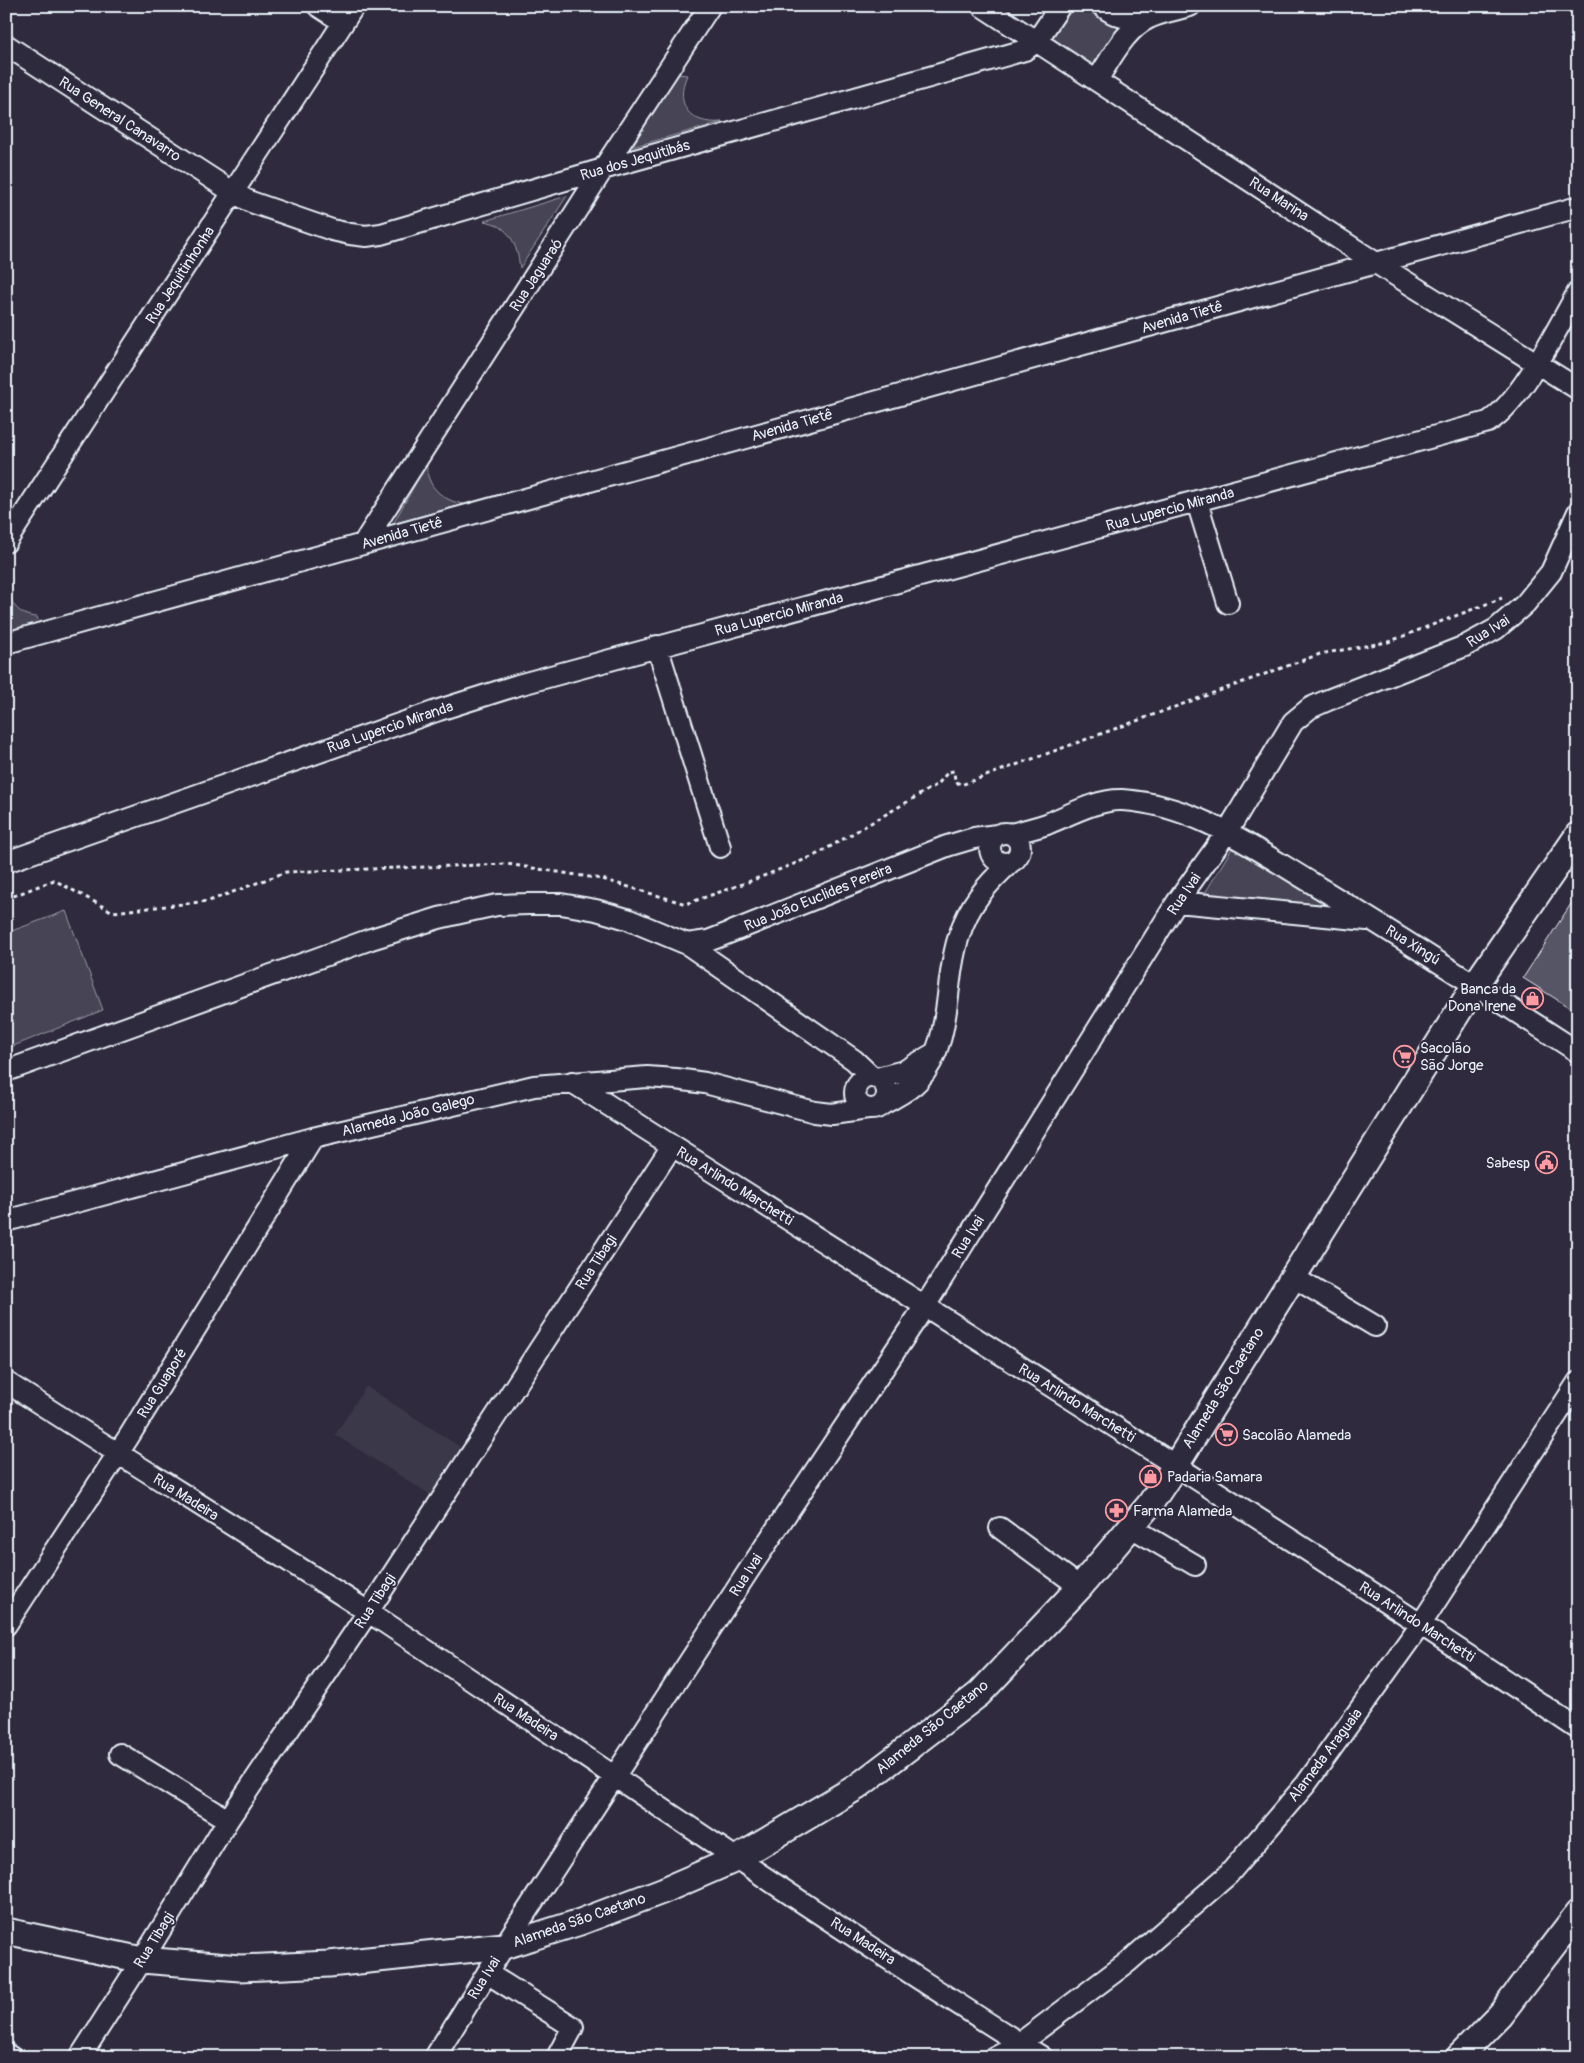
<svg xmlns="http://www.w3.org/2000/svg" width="1584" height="2063" font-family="Pangolin,sans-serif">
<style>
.built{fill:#3b3749}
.green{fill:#464455;stroke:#979aa6}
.building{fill:#575565;stroke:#e8f1f8}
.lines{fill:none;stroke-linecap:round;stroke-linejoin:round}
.minor-casing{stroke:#e8f1f8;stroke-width:24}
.major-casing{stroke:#e8f1f8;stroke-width:29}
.path{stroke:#e8f1f8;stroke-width:3;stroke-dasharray:4 4;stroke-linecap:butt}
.minor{stroke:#2f2a3d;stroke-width:20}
.major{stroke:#2f2a3d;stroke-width:25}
.labels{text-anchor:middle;stroke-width:4;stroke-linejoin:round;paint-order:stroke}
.street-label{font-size:15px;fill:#e8f1f8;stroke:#2f2a3d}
.poi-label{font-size:15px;fill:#e8f1f8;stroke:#2f2a3d;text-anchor:start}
</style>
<rect width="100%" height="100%" fill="#2f2a3d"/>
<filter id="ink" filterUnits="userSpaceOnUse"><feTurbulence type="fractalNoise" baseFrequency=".02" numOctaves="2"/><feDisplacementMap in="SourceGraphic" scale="10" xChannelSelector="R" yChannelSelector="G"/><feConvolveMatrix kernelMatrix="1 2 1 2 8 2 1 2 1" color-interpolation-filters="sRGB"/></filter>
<g filter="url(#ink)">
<path class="built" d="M366,1386L462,1448L432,1496L335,1435Z"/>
<path class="green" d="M1071,6H1087L1097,16L1120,27L1095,66L1051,37Z
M677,74L687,75C674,105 690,125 722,122L632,147Z
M567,196L520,268C517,245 510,225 484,221Z
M427,463C425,486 443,501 464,504L393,524Z
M6,587C11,603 18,616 37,617L39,622L6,631Z
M1237,840L1353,913L1205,893Z
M66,911L103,1010L6,1049V933Z"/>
<path class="building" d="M1578,893V1013L1523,978Z"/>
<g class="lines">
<defs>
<path id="minor" d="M318,6L343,22
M982,6L1376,263L1578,389
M1102,6C1116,18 1130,20 1148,18
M6,45L234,193L251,202L332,230L350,234L366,236L381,234L603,169L1025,50L1036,42L1060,6
M1097,80C1111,59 1125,29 1149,18C1161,12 1176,10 1190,6
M1197,502L1228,603
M6,542L354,6
M363,544L603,169L710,6
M6,643L1578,207
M657,646L720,847
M990 848a15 15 0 1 1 30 0a15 15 0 1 1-30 0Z
M1011,834C1023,831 1035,828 1047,824C1069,815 1098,799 1122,800C1196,804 1259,852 1320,888C1407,941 1492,996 1578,1052
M6,862L439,710L518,685L1488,422C1522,401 1557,328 1578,292
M1177,902L1367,920
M687,944L708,941L721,936L947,846L974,838L997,835
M6,1071L371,939L439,918L469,911L497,905L529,904H561L596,910L627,919L687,944L854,1060L872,1077
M855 1093a16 16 0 1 1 32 0a16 16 0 1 1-32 0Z
M877,1078L904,1071L933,1054
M572,1082C908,1297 1247,1506 1578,1729
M883,1104C895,1097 909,1091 918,1081C954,1042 943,982 959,936C969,904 986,885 1011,862
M6,1221L313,1138L534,1086L647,1077L676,1079L705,1083L815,1112L832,1114L868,1109
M1293,1277L1375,1326
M6,1382C132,1463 259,1541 384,1622C603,1767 819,1918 1042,2057
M1131,1527L1195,1565
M1000,1528L1080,1587
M6,1625L128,1438L313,1138
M120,1754L228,1820
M487,1973L573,2027L557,2057
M6,2054L11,2057
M80,2057L142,1960L228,1820L368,1612L672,1146
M435,2057L504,1946L749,1570L925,1306L1177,902L1227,832L1293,722L1310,708L1328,700L1465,646L1496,629L1525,604L1551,572L1578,512
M994,2057L1020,2043L1128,1962L1228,1875L1306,1784L1421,1624L1578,1382"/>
<path id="major" d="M6,1931L142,1960L240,1968L329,1964L504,1946L580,1922L662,1891L736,1859L857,1787L979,1694L1080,1587L1150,1504L1176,1465L1475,985L1578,835
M1459,2057L1500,2015L1578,1913"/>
</defs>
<use href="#minor" class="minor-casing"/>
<use href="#major" class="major-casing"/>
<path class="path" d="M6,899L54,880L113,912L209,901L286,872L507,864L602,879L686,904L748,882L814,856L938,784L948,772L954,771L955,781L961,785L1320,654L1388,642L1502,598"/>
<use href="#minor" class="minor"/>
<use href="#major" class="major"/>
</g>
</g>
<defs>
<symbol id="shop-ring" viewBox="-11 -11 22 22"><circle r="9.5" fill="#2f2a3d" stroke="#ff9aa2" stroke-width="1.5"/><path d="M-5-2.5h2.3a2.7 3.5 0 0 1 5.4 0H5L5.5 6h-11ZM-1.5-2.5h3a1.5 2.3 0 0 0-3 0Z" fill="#ff9aa2"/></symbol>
<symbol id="supermarket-ring" viewBox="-11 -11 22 22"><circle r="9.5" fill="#2f2a3d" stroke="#ff9aa2" stroke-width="1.5"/><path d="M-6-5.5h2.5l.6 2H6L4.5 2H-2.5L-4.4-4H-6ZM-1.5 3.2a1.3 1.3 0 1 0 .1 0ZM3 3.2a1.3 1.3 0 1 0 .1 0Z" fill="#ff9aa2"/></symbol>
<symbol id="civic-ring" viewBox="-11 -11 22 22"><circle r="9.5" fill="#2f2a3d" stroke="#ff9aa2" stroke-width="1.5"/><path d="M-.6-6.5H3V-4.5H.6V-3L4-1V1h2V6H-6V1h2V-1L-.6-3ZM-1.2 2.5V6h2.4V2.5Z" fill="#ff9aa2"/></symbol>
<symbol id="pharmacy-ring" viewBox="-11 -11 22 22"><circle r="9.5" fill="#2f2a3d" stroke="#ff9aa2" stroke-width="1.5"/><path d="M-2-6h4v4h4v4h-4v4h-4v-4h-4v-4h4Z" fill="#ff9aa2"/></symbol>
</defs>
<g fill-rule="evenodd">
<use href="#shop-ring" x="1520" y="986" width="25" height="25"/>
<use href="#supermarket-ring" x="1392" y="1044" width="25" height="25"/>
<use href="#civic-ring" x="1534" y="1150" width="25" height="25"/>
<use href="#supermarket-ring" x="1214" y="1422" width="25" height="25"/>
<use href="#shop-ring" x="1138" y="1464" width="25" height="25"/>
<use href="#pharmacy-ring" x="1104" y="1498" width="25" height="25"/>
</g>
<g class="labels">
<g class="street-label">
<text transform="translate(120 119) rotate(33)" y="5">Rua General Canavarro</text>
<text transform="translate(635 160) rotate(-16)" y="5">Rua dos Jequitibás</text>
<text transform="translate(1279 199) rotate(33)" y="5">Rua Marina</text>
<text transform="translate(180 275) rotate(-57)" y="5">Rua Jequitinhonha</text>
<text transform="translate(536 275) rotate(-57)" y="5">Rua Jaguaraó</text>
<text transform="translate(1182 317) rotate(-16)" y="5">Avenida Tietê</text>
<text transform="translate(792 425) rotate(-16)" y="5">Avenida Tietê</text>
<text transform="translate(1170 509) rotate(-15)" y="5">Rua Lupercio Miranda</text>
<text transform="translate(402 533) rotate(-16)" y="5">Avenida Tietê</text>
<text transform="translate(779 614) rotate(-15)" y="5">Rua Lupercio Miranda</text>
<text transform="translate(1488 631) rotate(-32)" y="5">Rua Ivai</text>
<text transform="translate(390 727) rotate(-19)" y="5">Rua Lupercio Miranda</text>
<text transform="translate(1184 894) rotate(-56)" y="5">Rua Ivai</text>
<text transform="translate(818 897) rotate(-22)" y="5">Rua João Euclides Pereira</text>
<text transform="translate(1413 945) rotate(32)" y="5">Rua Xingú</text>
<text transform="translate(408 1115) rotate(-14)" y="5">Alameda João Galego</text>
<text transform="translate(735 1186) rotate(32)" y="5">Rua Arlindo Marchetti</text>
<text transform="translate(968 1237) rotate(-58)" y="5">Rua Ivai</text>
<text transform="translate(596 1262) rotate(-57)" y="5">Rua Tibagi</text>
<text transform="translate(162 1383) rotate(-58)" y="5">Rua Guaporé</text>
<text transform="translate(1223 1388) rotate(-58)" y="5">Alameda São Caetano</text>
<text transform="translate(1077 1403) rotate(32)" y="5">Rua Arlindo Marchetti</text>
<text transform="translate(186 1497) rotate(32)" y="5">Rua Madeira</text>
<text transform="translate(746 1575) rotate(-57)" y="5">Rua Ivai</text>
<text transform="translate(375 1601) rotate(-57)" y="5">Rua Tibagi</text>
<text transform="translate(1417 1622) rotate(33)" y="5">Rua Arlindo Marchetti</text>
<text transform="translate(526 1717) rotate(33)" y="5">Rua Madeira</text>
<text transform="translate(932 1727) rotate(-39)" y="5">Alameda São Caetano</text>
<text transform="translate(1325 1755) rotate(-53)" y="5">Alameda Araguaia</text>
<text transform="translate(579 1920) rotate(-19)" y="5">Alameda São Caetano</text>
<text transform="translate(154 1940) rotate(-58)" y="5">Rua Tibagi</text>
<text transform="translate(863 1941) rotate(33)" y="5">Rua Madeira</text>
<text transform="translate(484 1978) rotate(-58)" y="5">Rua Ivai</text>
</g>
<g class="poi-label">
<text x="1516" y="994" text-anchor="end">Banca da<tspan x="1516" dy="17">Dona Irene</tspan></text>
<text x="1420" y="1053">Sacolão<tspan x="1420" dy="17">São Jorge</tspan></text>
<text x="1530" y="1168" text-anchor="end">Sabesp</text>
<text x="1242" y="1440">Sacolão Alameda</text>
<text x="1167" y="1482">Padaria Samara</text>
<text x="1133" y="1516">Farma Alameda</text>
</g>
</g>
<rect width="1584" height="2063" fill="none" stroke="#2f2a3d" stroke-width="25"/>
<rect x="12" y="12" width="1559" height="2038" fill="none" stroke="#e8f1f8" stroke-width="2" filter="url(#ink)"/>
</svg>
